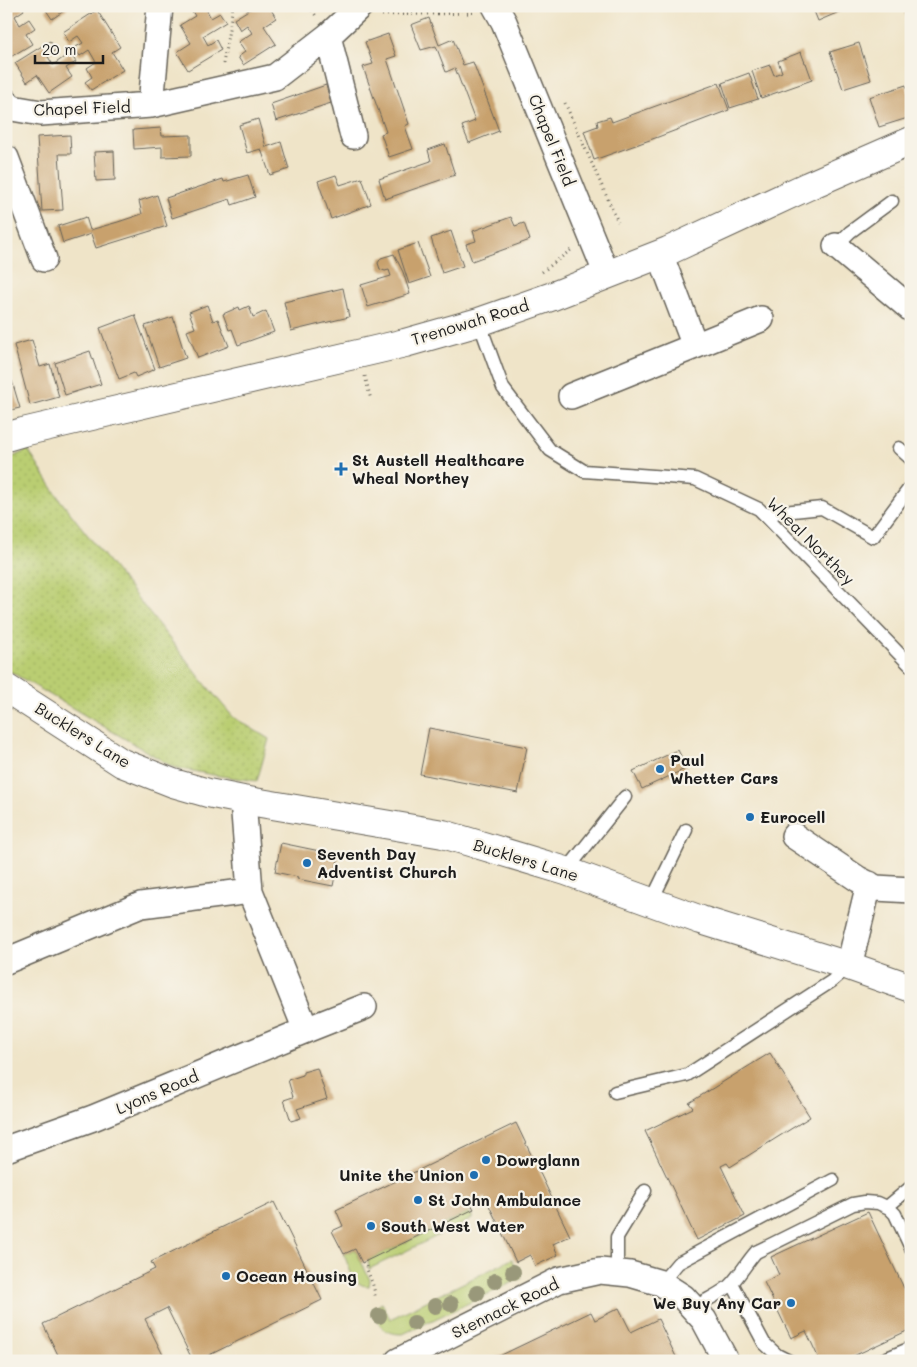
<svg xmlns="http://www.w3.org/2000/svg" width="917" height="1367" font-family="Mali,sans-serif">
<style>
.grass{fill:#bace72;stroke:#6b7547}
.park{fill:url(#park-dots);stroke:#6b7547}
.building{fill:#c8a16d}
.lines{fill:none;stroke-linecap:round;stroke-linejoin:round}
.service-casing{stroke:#666258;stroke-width:15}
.minor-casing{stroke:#666258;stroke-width:28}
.tertiary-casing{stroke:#666258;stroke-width:30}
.path{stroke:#666258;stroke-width:3;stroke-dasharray:1 4;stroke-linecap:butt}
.service{stroke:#fff;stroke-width:12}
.minor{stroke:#fff;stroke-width:25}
.tertiary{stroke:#fff;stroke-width:28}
.tree{fill:#99987a}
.poi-dot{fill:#1f6fb2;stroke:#f7f3e8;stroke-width:2}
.labels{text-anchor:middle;stroke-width:4.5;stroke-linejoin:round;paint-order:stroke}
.street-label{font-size:16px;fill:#1c1c1c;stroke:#f7f3e8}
.poi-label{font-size:16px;font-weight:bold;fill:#1c1c1c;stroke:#f7f3e8;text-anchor:start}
</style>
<defs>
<pattern id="park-dots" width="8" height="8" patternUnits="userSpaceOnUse" patternTransform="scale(1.25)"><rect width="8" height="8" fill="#bace72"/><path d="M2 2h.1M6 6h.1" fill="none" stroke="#9fb062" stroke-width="1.8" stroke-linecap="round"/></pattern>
</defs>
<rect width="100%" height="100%" fill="#f7f3e8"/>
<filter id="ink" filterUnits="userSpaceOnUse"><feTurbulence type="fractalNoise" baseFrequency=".02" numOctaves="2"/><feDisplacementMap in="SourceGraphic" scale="10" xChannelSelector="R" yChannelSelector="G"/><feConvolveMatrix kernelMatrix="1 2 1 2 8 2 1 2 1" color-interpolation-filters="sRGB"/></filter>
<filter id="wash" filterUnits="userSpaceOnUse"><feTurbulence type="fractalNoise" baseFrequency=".0096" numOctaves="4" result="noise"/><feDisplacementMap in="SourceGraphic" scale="20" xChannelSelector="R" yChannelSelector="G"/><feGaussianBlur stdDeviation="1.12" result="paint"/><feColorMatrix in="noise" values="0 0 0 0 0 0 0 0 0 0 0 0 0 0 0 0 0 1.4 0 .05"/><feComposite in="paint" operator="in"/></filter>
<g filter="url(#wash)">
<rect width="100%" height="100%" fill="#efe4c8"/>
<path class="grass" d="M469,1212L472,1216V1219L369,1269L368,1260Z
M355,1249L370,1280L369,1286C353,1287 349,1267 344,1254Z
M512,1259L522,1278L403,1334C382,1334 381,1327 373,1309L382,1303L390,1319Z"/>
<path class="park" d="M28,450L60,500L206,685L233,717L269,739L257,781L213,775L173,767L6,669V460Z"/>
<g id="blocks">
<path class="building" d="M10,6H22L24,10L15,16L20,25L29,19L35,28L26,34L32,44L7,59L6,9Z
M52,6H71L52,19L46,10Z
M189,6H211L206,9L211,18L220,13L226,22L203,36L208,45L216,40L221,50L188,70L177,52L191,43L180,25L195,16Z
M255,6H269L276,18L264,26L276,44L243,65L238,57L245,52L238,42L252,33L247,25L240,30L234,19Z
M812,6H845L846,9L818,21Z
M901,6H911V27L906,16Z
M97,10L120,47L112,52L123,70L91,90L85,82L92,77L87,68L96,62L89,50L80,56L74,48L83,43L78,36L69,42L63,32Z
M429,18L439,45L453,39L463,65L473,62L499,131L469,143L462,126L475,121L455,68L446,72L436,46L421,50L411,25Z
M388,34L396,56L387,59L409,124L405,126L413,149L389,157L381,134L386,132L363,67L373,64L365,42Z
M50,41L56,50L47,55L53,65L70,53L76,62L66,68L72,77L49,93L37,75L27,82L15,63Z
M859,43L871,80L843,89L830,52Z
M801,52L805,63H806L812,80L761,98L752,71L770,65L774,75L782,72L778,61Z
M749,73L758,99L730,108L722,83Z
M719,83L729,110L658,137L594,160L584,131L598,126L597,121L610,117L612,122Z
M326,85L331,103L276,121L271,104Z
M906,85L911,99V117L879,127L869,97Z
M258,119L266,147L281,142L289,169L270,175L261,149L247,153L239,125Z
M161,128L162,136L191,135V156L162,157V147L134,149L133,130Z
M70,135L71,154H59L63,210L42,211L37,137Z
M445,144L455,175L385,199L379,179L431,161L428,150Z
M114,151L115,180L96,181L94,152Z
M248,175L255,197L232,205L230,199L172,218L166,198L223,179L224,182Z
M336,175L340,185L362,178L371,204L331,219L318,181Z
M157,195L167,226L96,248L91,234L63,243L58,226L86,217L90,230L118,222L142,214L139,201Z
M511,217L515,226L524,223L530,240L472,261L466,244L476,241L473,231Z
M451,231L463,266L442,273L431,238Z
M418,243L430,277L409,284L398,250Z
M394,254L403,272L410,294L368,307L361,285L391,276L389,270L385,271L380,269L378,263L381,258Z
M343,288L349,317L291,331L284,302Z
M207,305L213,321L218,319L229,346L198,358L187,331L195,328L189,312Z
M249,306L253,317L266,311L274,332L238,345L232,329L229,330L223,314L239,307L240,310Z
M135,315L155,369L136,377L134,373L119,379L100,328Z
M173,317L186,358L159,367L145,326Z
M32,340L40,367L50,364L59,397L30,405L14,345Z
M90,351L101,384L65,395L55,363Z
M12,381L20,408L6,411V383Z
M429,728L527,747L518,793L420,774Z
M678,750L687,768L642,789L633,771Z
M281,843L339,855L333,886L297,879L298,877L275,872Z
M770,1053L810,1117L730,1167L727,1163L721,1166L745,1216L697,1240L645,1131L693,1108L689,1103Z
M317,1068L327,1099L297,1109L301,1118L291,1121L284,1100L293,1097L288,1080L303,1075V1072Z
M516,1123L570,1236L553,1244L558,1255L535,1266L530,1255L516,1262L485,1197L471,1204L474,1209L362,1263L355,1249L344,1254L332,1231L343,1226L336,1210Z
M274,1202L322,1300L197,1361H193L167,1308L145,1319L166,1361H61L43,1324L155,1269L151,1262Z
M868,1212L911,1303V1329L843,1361H820L806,1331L791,1338L764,1282L779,1275L771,1257Z
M619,1308L631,1332L658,1319L678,1361H489L591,1312L595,1320Z"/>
</g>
</g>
<g filter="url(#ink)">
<use href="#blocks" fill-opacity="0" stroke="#666258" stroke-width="1"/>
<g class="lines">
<defs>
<path id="service" d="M836,246L850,232L892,201
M479,322L503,388L550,450L584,471L695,479L759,509L910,665L911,664
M899,448L911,459
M764,514L822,508L873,537L911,486
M566,871L625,797
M651,902L686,830
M615,1092L687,1075L832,981L849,966
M887,1207L911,1187
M617,1273V1237L645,1191
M661,1283L678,1263L833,1180
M732,1283L764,1343L777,1355L789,1361
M693,1308C704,1301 718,1295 728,1287C739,1277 746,1263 756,1252L853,1204L865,1202L878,1203L889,1208L895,1214L911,1248
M880,1361L911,1348"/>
<path id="minor" d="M495,6L504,22L607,275
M328,36L353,136
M6,102L12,108L41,113L151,105L275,77L328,36L360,6
M151,105L160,6
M6,158L44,259
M836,246L911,309
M695,346L761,319
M571,396L695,346L660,254
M243,800L250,891L306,1030
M794,836L858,879L876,888L911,890
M6,961L141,905L250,891
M849,966L869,884
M6,1149L93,1118L306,1030L364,1007
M398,1361L559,1280L600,1271L630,1274L661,1283L683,1297L704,1320L726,1361"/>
<path id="tertiary" d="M6,437L23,432L405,343L479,322L553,296L668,251L808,186L911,141
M6,688L122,763L173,783L208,793L243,800L443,834L566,871L701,920L849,966L911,988"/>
</defs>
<use href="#service" class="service-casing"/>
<use href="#minor" class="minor-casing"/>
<use href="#tertiary" class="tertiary-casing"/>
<path class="path" d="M309,6L316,16
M382,15L473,13
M223,64L233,6
M565,103L618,222
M542,272L571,250
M365,376L371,400
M365,1261C367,1274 374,1282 375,1296"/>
<use href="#service" class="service"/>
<use href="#minor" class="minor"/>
<use href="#tertiary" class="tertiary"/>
</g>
<g class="tree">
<circle cx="513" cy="1272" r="8"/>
<circle cx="495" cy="1281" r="8"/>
<circle cx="477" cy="1293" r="8"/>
<circle cx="451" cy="1304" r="8"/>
<circle cx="435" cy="1306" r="8"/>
<circle cx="379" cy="1316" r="8"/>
<circle cx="414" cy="1323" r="8"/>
</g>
</g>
<g class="poi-dot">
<path d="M338.5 461.5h5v5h5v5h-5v5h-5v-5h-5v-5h5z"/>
<circle cx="660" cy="769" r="5"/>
<circle cx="750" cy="817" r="5"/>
<circle cx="307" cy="863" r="5"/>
<circle cx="486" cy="1160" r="5"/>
<circle cx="474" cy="1175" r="5"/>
<circle cx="418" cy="1200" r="5"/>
<circle cx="371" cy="1226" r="5"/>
<circle cx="226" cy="1276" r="5"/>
<circle cx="791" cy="1303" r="5"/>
</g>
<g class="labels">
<g class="street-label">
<text transform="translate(82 108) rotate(-2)" y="6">Chapel Field</text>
<text transform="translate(552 140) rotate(68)" y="6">Chapel Field</text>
<text transform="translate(470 322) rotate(-17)" y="6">Trenowah Road</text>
<text transform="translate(811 541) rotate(45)" y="6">Wheal Northey</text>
<text transform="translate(83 735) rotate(32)" y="6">Bucklers Lane</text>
<text transform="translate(526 860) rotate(17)" y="6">Bucklers Lane</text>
<text transform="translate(157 1092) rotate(-23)" y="6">Lyons Road</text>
<text transform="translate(505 1308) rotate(-26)" y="6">Stennack Road</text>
</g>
<g class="poi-label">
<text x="352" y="466">St Austell Healthcare<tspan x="352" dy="18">Wheal Northey</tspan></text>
<text x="670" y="766">Paul<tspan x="670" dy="18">Whetter Cars</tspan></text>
<text x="760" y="823">Eurocell</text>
<text x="317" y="860">Seventh Day<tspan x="317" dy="18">Adventist Church</tspan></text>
<text x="496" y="1166">Dowrglann</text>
<text x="464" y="1181" text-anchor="end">Unite the Union</text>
<text x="428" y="1206">St John Ambulance</text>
<text x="381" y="1232">South West Water</text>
<text x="236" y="1282">Ocean Housing</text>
<text x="781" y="1309" text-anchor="end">We Buy Any Car</text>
</g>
</g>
<rect width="917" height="1367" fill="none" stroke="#f7f3e8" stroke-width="25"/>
<path d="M35 55v8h68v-8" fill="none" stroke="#1c1c1c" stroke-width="2.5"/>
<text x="42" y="55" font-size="15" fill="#1c1c1c" stroke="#f7f3e8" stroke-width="4" paint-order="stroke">20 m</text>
</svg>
